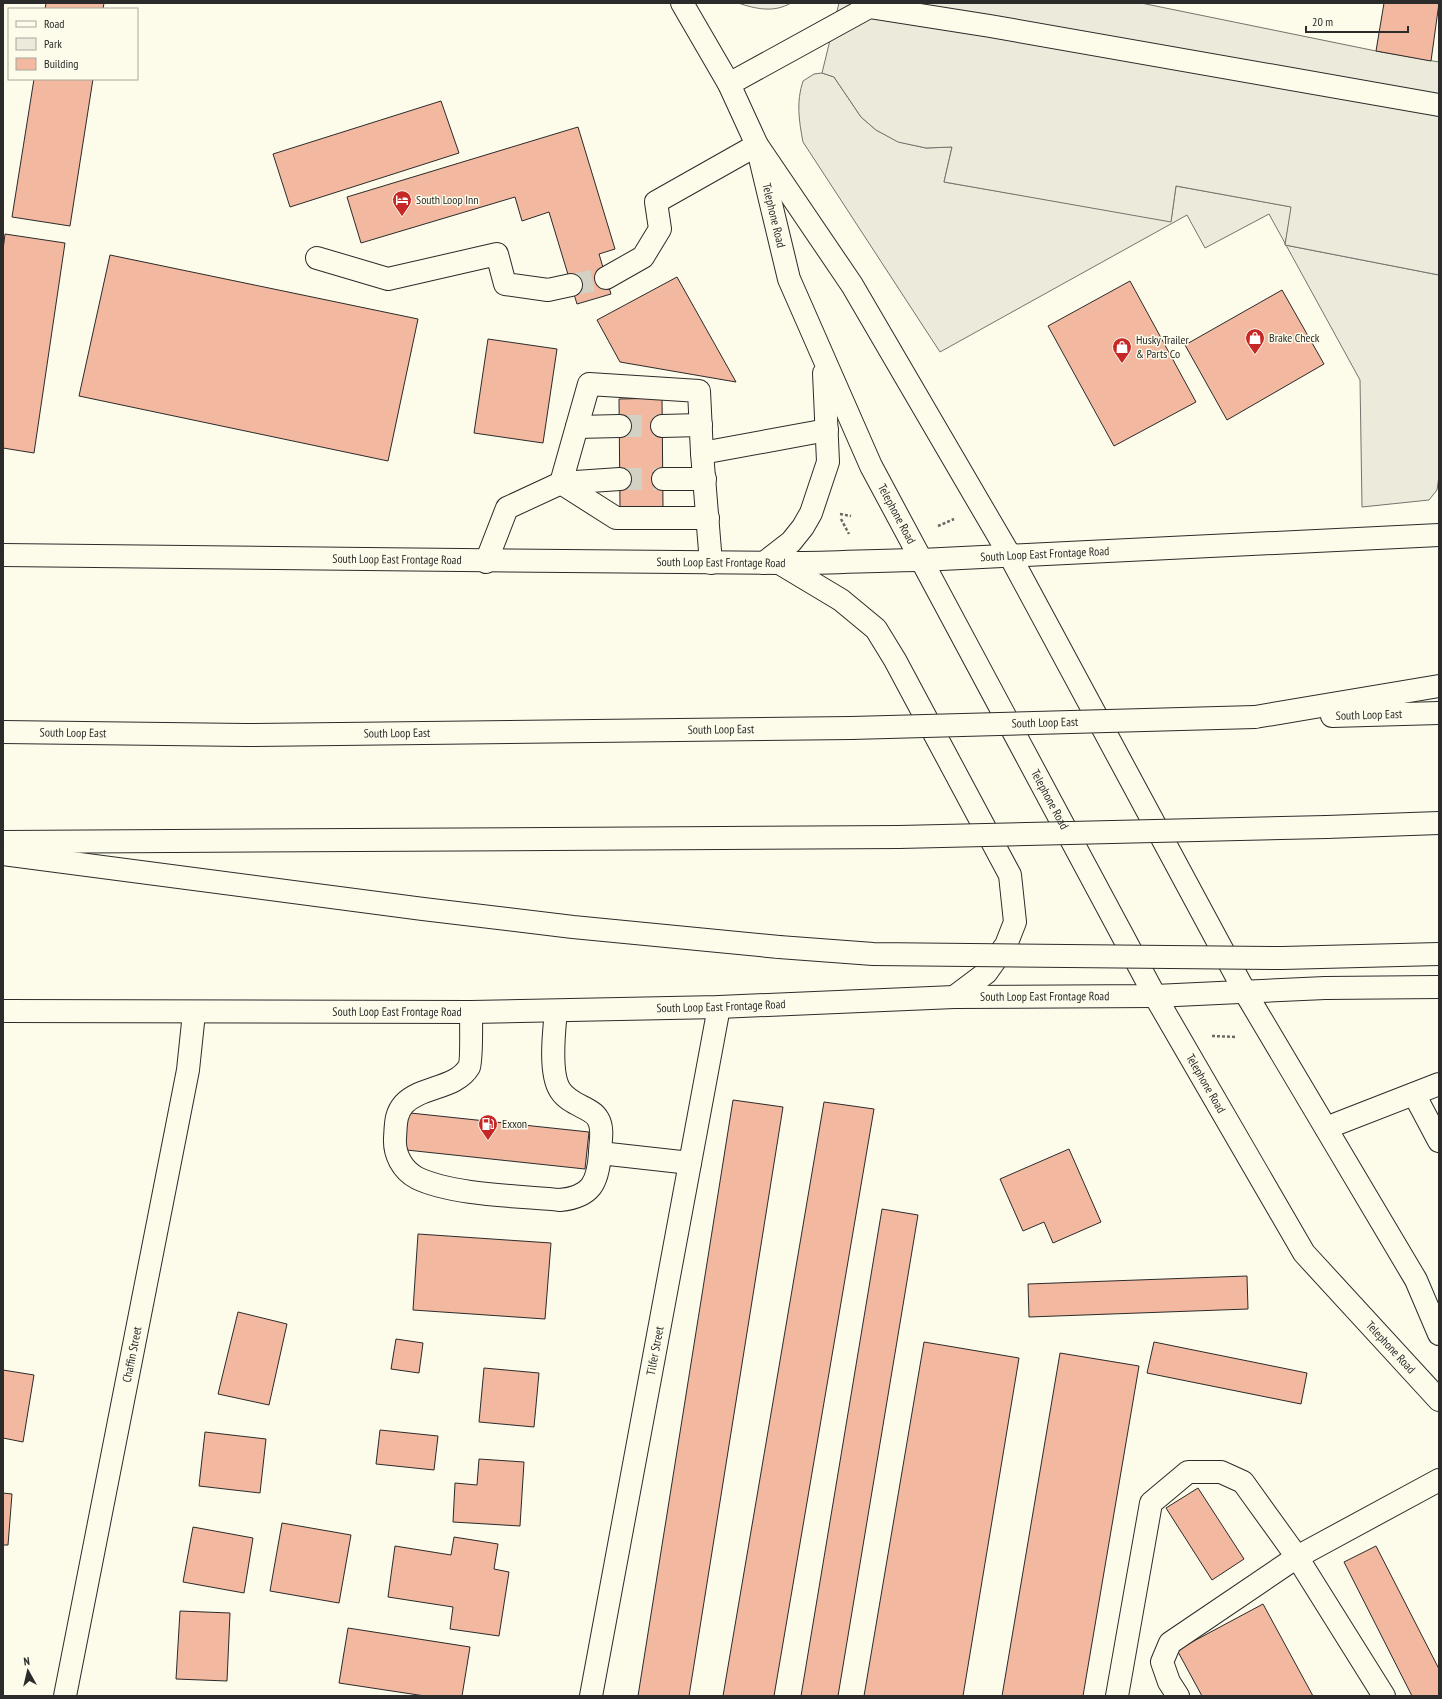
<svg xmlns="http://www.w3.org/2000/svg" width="1442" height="1699" font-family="'PT Sans Narrow',sans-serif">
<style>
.green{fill:#ecebdb;stroke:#74746e}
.parking{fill:#eceadb;stroke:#74746e}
.building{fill:#f2b8a0;stroke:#2b2b2b}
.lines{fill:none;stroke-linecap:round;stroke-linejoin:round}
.minor-tunnel{stroke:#d3d1c4;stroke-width:22;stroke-dasharray:22 11;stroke-linecap:butt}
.minor-casing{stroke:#2b2b2b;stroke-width:24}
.major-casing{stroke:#2b2b2b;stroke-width:24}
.highway-casing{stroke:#2b2b2b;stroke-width:24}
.path{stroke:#6a6964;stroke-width:2.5;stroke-dasharray:3 2;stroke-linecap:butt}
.minor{stroke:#fdfbea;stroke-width:22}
.major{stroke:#fdfbea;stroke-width:22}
.highway{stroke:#fdfbea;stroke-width:22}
.highway-bridge-casing{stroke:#2b2b2b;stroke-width:24;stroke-linecap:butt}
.highway-bridge{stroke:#fdfbea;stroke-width:22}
.labels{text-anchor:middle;stroke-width:3;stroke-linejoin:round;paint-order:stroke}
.poi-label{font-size:12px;fill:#2b2b2b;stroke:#fdfbea;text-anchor:start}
.street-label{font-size:12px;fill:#2b2b2b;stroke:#fdfbea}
</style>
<rect width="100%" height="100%" fill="#fdfbea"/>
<path class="green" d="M738,3H791C774,13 756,9 738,3Z
M822,73L834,77L861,117L876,130L899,142L926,148L952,147L944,182L1171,221L1176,186L1292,207L1285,245L1439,275V476L1437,490L1429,500L1362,507L1360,380L1269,214L1205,248L1187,215L940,352L803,142C799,121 796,102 803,81L814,74Z"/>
<path class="parking" d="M839,3H1141L1376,51L1439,62V275L1285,245L1291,207L1176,186L1171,222L944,182L952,147L926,148L898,142L876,130L861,117L834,77L822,73Z"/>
<path class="building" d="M46,3H104L103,9H45Z
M1384,3H1439L1431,61L1376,51Z
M34,79H93L70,226L12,217Z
M441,101L459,153L290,207L273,154Z
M578,127L615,249L599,254L611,294L577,304L549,212L522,221L515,197L361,243L347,197Z
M5,234L65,243L34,453L3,448V250Z
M110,255L418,319L388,461L79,396Z
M677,277L736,382L620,362L597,320Z
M1130,281L1196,402L1114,446L1048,326Z
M1282,290L1324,364L1227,420L1185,345Z
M488,339L557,349L543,443L474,433Z
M662,398L663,507L620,508L619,399Z
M733,1100L783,1107L689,1696H638Z
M824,1102L874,1109L774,1696H723Z
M401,1112L589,1132L585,1169L397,1149Z
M1069,1149L1101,1222L1053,1243L1044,1222L1023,1231L1000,1179Z
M882,1209L918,1215L838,1696H801Z
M418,1234L551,1243L545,1319L413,1310Z
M1247,1276L1248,1309L1029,1317L1028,1284Z
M238,1312L287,1324L269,1405L218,1394Z
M396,1339L423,1343L419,1373L391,1369Z
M924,1342L1019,1358L963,1696H864Z
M1154,1342L1307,1373L1301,1404L1147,1373Z
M1060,1353L1139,1366L1083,1696H1002Z
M484,1368L539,1373L534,1427L479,1422Z
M3,1370L34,1375L23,1442L3,1438Z
M380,1430L438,1436L434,1470L376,1464Z
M205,1432L266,1439L260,1493L199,1486Z
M479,1459L524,1462L520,1526L453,1522L455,1483L477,1485Z
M1198,1488L1244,1559L1212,1580L1166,1508Z
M3,1493L12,1494L8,1545H3Z
M282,1523L351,1535L339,1603L270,1591Z
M193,1527L253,1538L244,1593L183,1582Z
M454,1537L498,1544L494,1569L509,1572L499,1636L450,1629L453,1607L388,1597L395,1546L451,1555Z
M1376,1546L1439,1669V1696H1412L1344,1562Z
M1263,1604L1313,1696H1202L1177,1650Z
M180,1611L230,1613L227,1681L176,1679Z
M348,1628L470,1647L462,1696H425L339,1683Z"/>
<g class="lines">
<path class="minor-tunnel" d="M571,285L606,278
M620,426H662
M620,479H663"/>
<defs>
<g id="minor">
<path d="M729,84L869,7L990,26L1439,105"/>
<path d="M317,258L388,279L497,254L505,284L548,290L571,285"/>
<path d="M606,278L643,257L660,229L656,202L757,145"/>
<path d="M662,426L701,425"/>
<path d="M577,427L620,426"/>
<path d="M663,479H705"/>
<path d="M561,483L616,518H708"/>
<path d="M561,483L620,479"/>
<path d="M486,562L507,508L561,483L589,384L699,391L702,453"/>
<path d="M711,563L702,453L827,430"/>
<path d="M556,1011C554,1031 549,1073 560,1090C570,1106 592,1107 598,1119C604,1129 600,1143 600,1153"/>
<path d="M471,1012C471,1022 472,1061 469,1067C456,1089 421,1086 404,1104C395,1114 396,1125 395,1138C394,1154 402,1170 417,1178C452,1195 520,1196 560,1200C591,1197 598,1183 600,1153L690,1163"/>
<path d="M1414,1094L1439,1141"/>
<path d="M1326,1128L1439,1084"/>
<path id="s1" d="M65,1696L188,1070L194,1013"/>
<path id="s2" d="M591,1696L719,1007"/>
<path d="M1117,1696L1151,1503L1188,1472H1221L1243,1482L1297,1557L1170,1643L1162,1662L1169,1682L1178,1696"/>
<path d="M1384,1696L1297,1557L1439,1480"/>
</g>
<g id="major">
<path d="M682,3L729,84L757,145L852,285L1009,554L1245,992L1416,1280L1439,1334"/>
<path id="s3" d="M760,158L789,279L871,466L1155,996L1304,1253L1439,1400"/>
<path id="s4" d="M3,555C261,558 520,561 778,563C826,564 874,560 921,560L1439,535"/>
<path d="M764,563L791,542L803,527L811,513L828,462L824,373"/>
<path d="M781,564L841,600L876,629L895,660L1010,875L1015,922L1006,945L986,973L954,997"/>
<path id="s5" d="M3,1011L471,1012L719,1007L954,997L1155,996L1325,988L1439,987"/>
</g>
<g id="highway">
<path id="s6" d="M1332,716L1439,713"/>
<path d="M1255,717L1439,686"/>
<path id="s7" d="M3,732L246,735L851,728"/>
<path d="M1327,827L1439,823"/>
<path d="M3,842L899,837"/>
<path d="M3,854L423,909L573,927L779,947"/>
</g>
</defs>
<use href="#minor" class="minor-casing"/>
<use href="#major" class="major-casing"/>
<use href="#highway" class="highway-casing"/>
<path class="path" d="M840,514L851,516
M841,519L849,534
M938,526L954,519
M1212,1036L1237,1037"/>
<use href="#minor" class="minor"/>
<use href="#major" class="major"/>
<use href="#highway" class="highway"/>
<defs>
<g id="highway-bridge">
<path id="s8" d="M851,728L1255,717"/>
<path d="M899,837L1327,827"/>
<path d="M779,947L873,954L1282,958L1439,954"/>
</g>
</defs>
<use href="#highway-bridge" class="highway-bridge-casing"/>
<use href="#highway-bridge" class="highway-bridge"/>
</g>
<defs>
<symbol id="hotel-pin" viewBox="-11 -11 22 30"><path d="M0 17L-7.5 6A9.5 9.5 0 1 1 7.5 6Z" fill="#c62828" stroke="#fdfbea"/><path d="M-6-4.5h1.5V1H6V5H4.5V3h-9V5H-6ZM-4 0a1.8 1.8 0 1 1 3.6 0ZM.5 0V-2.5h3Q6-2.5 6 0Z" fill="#fff"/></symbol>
<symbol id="shop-pin" viewBox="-11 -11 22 30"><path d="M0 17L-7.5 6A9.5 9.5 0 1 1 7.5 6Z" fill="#c62828" stroke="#fdfbea"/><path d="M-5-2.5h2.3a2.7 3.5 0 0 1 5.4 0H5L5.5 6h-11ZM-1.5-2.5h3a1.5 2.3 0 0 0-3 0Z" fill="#fff"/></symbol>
<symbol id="fuel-pin" viewBox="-11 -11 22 30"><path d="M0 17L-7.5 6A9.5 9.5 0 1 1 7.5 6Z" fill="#c62828" stroke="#fdfbea"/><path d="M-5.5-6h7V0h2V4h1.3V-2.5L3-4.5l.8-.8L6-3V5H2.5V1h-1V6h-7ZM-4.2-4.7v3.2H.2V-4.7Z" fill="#fff"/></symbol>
</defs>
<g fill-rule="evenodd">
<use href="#hotel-pin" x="391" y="189" width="22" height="30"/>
<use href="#shop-pin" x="1244" y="327" width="22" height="30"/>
<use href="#shop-pin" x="1111" y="336" width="22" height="30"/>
<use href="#fuel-pin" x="477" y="1113" width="22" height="30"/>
</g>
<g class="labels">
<g class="poi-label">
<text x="416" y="204">South Loop Inn</text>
<text x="1269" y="342">Brake Check</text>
<text x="1136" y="344">Husky Trailer<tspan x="1136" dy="14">&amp; Parts Co</tspan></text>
<text x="502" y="1128">Exxon</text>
</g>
<g class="street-label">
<text dy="4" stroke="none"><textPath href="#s3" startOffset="59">Telephone Road</textPath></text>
<text dy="4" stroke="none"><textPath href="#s3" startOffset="383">Telephone Road</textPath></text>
<text dy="4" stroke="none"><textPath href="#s4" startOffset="1042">South Loop East Frontage Road</textPath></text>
<text dy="4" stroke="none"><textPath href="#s4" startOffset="394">South Loop East Frontage Road</textPath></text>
<text dy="4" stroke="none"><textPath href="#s4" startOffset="718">South Loop East Frontage Road</textPath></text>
<text dy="4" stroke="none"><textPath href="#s6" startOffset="37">South Loop East</textPath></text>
<text dy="4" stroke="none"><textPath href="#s8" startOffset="194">South Loop East</textPath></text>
<text dy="4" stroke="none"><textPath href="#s7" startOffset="718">South Loop East</textPath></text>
<text dy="4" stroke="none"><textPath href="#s7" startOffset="70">South Loop East</textPath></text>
<text dy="4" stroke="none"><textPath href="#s7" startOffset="394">South Loop East</textPath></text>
<text dy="4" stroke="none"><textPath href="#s3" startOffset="707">Telephone Road</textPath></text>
<text dy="4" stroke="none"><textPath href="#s5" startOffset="1042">South Loop East Frontage Road</textPath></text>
<text dy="4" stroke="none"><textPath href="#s5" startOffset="718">South Loop East Frontage Road</textPath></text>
<text dy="4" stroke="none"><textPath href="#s5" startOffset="394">South Loop East Frontage Road</textPath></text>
<text dy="4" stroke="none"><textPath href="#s3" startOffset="1031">Telephone Road</textPath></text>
<text dy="4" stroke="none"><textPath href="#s3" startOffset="1355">Telephone Road</textPath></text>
<text dy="4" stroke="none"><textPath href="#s2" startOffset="351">Tilfer Street</textPath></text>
<text dy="4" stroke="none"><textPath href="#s1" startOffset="348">Chaffin Street</textPath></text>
</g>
</g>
<rect width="1442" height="1699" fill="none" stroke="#2b2b2b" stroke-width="8"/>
<rect x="8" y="8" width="130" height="72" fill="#fdfbea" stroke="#a9a89e"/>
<rect x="16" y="21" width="20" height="6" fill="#fdfbea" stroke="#a9a89e"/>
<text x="44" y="28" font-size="12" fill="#2b2b2b">Road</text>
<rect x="16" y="38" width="20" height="12" fill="#ecebdb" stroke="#a9a89e"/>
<text x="44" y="48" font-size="12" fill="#2b2b2b">Park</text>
<rect x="16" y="58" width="20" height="12" fill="#f2b8a0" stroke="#a9a89e"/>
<text x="44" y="68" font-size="12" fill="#2b2b2b">Building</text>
<g transform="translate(28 1671) rotate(352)" stroke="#fdfbea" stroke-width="3" paint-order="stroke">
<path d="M0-3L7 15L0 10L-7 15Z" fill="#2b2b2b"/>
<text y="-6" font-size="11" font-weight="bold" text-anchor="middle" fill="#2b2b2b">N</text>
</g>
<path d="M1306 26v6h102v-6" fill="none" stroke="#2b2b2b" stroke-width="2"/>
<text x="1312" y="26" font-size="12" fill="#2b2b2b" stroke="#fdfbea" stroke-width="3" paint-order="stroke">20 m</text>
</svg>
